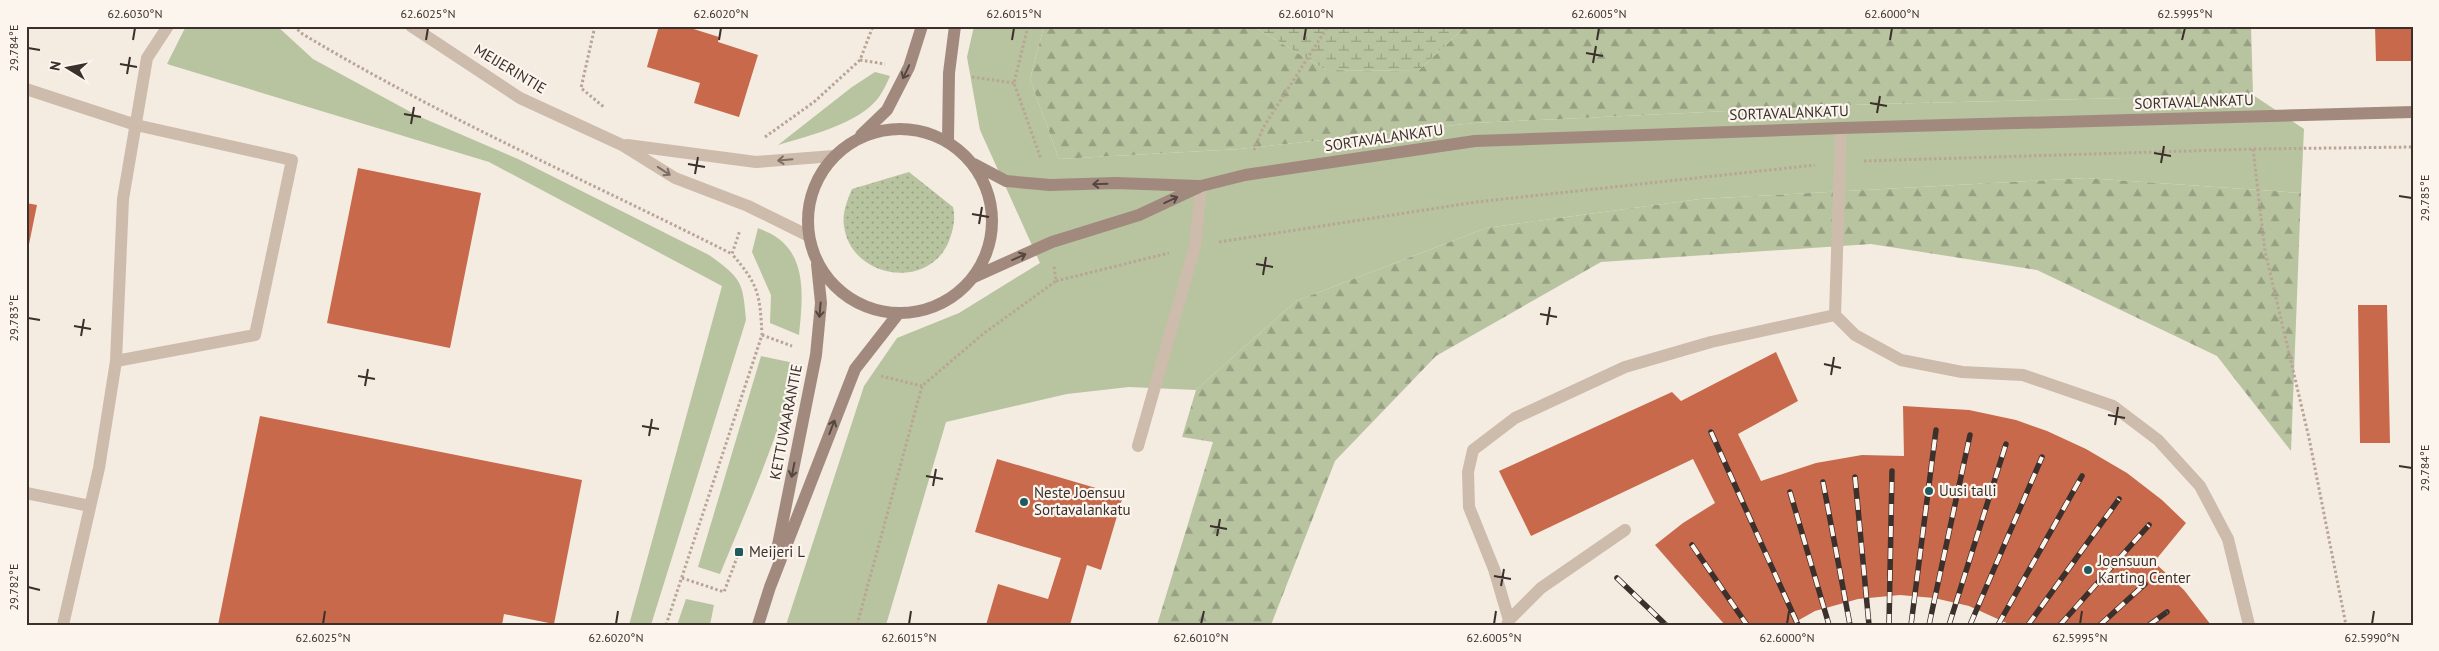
<svg xmlns="http://www.w3.org/2000/svg" width="2439" height="651" font-family="'PT Sans',sans-serif">
<style>
.green{fill:#b8c4a0}
.forest{fill:url(#forest-firs)}
.wetland{fill:url(#wetland-marsh)}
.garden{fill:url(#garden-dots)}
.building{fill:#c8694b}
.lines{fill:none;stroke-linecap:round;stroke-linejoin:round}
.path{stroke:#b9a596;stroke-width:3;stroke-dasharray:2.5 2.5;stroke-linecap:butt}
.lane{stroke:#cdbbac;stroke-width:12}
.street{stroke:#cdbbac;stroke-width:12}
.secondary{stroke:#a18a7d;stroke-width:12}
.rail-casing{stroke:#3b302b;stroke-width:5.5}
.rail{stroke:#fbf5ee;stroke-width:4;stroke-dasharray:11;stroke-linecap:butt}
.oneway{stroke:#544640}
.oneway2{stroke:#7d6f65}
.ticks{fill:none;stroke:#3b302b;stroke-width:2}
.poi-dot{fill:#1f5a5e;stroke:#fbf5ee;stroke-width:2}
.labels{text-anchor:middle;stroke-width:4.5;stroke-linejoin:round;paint-order:stroke}
.street-label{font-size:15px;fill:#3b302b;stroke:#fbf5ee}
.poi-label{font-size:15px;fill:#3b302b;stroke:#fbf5ee;text-anchor:start}
.neatline{fill:none;stroke:#3b302b;stroke-width:2}
.ticks-label{font-size:12px;text-anchor:middle;fill:#3b302b}
</style>
<defs>
<pattern id="forest-firs" width="22" height="20" patternUnits="userSpaceOnUse" patternTransform="scale(1.25)"><rect width="22" height="20" fill="#b8c4a0"/><path d="M5 1l3.5 6h-7zM16 11l3.5 6h-7z" fill="#97a083"/></pattern>
<pattern id="wetland-marsh" width="20" height="14" patternUnits="userSpaceOnUse" patternTransform="scale(1.25)"><rect width="20" height="14" fill="#b8c4a0"/><path d="M1 5h8M5 5V1M11 12h8M15 12V8" fill="none" stroke="#97a083"/></pattern>
<pattern id="garden-dots" width="8" height="8" patternUnits="userSpaceOnUse" patternTransform="scale(1.25)"><rect width="8" height="8" fill="#b8c4a0"/><path d="M2 2h.1M6 6h.1" fill="none" stroke="#97a083" stroke-width="1.8" stroke-linecap="round"/></pattern>
</defs>
<rect width="100%" height="100%" fill="#f4ebe1"/>
<path class="green" d="M186,26H277L313,59L418,116L518,159L709,255C741,278 743,281 746,320L651,625H629L722,286L489,162L167,64Z
M974,26H1044L1030,79L1059,159L1240,149L1474,123L1875,104L2253,95L2304,129L2301,193L2086,178L1700,199L1486,228L1296,301L1196,390L1129,387L1067,394L946,422L886,625H786L864,386L897,338L959,313L1040,263L980,130L967,57Z
M875,72L890,76C887,83 883,91 879,97C859,124 808,136 778,145L852,87Z
M758,228C765,231 773,234 779,239C808,261 802,304 799,335L770,323L771,295L752,252Z
M761,356L799,364C778,436 749,504 720,574L698,567Z
M686,599L714,605L710,625H677Z"/>
<path class="forest" d="M1044,26H1253L1326,70L1418,71L1466,26H2251L2253,95L1875,104L1474,123L1240,149L1059,159L1030,79Z
M2086,178L2301,193L2291,451L2217,356L2037,270L1871,244L1601,262L1436,356L1335,461L1271,625H1157L1213,442L1182,437L1196,390L1296,301L1486,228L1700,199Z"/>
<path class="wetland" d="M1253,26H1466L1418,71L1326,70Z"/>
<path class="garden" d="M909,172L953,207C956,219 953,230 949,241C929,291 851,279 844,226C842,213 847,201 852,189Z"/>
<path class="building" d="M659,26H684L719,37L718,42L758,55L739,117L694,103L700,83L647,67Z
M2375,26H2412V61H2376Z
M358,168L481,193L450,348L327,323Z
M26,203L37,205L27,254H26Z
M2358,305H2387L2390,443H2360Z
M1776,352L1798,401L1738,434L1761,481L1816,463L1862,455L1904,456L1903,406L1969,410L2016,420L2047,431L2086,449L2127,473L2162,500L2186,523L2154,562L2184,590L2211,625H2011L1969,606L1934,598L1900,595L1858,599L1815,611L1790,625H1725L1655,545L1683,523L1715,503L1693,459L1531,536L1499,471L1672,392L1681,401Z
M260,416L582,480L554,624L504,614L502,625H218Z
M997,459L1123,496L1101,570L1087,565L1070,625H986L998,584L1048,599L1061,558L975,532Z"/>
<g class="lines">
<path class="path" d="M294,26L301,33C440,117 588,181 732,254
M595,26L581,88L605,108
M1028,26L1014,83L1041,159
M860,60L885,64
M972,77L1014,83
M765,137L814,102L860,60L873,26
M2253,149L2265,251L2309,438L2346,625
M1254,150L1263,128L1328,26
M1864,161L2253,149L2413,147
M1219,242L1476,202L1815,165
M1056,281L1169,253
M762,335L792,346
M881,376L922,386
M682,578L724,592L739,552
M666,625L762,335C760,295 759,285 732,254L740,230
M857,625L922,386L983,334L1056,281L1054,266"/>
<path class="lane" d="M26,89L136,125L292,160L255,335L116,361
M1841,128L1835,315L1855,335L1901,360L1962,372L2023,375L2113,406L2158,440L2200,486L2228,539L2249,625
M1138,446L1195,246L1201,186
M26,493L90,506
M1509,620L1494,569L1469,507L1468,472L1473,450L1515,418L1625,367L1711,342L1835,315
M63,625L99,468L116,361L123,199L147,58L168,26
M1507,625L1509,620L1541,588L1625,530"/>
<path class="street" d="M411,26L520,98L622,145L675,178L748,206L809,236
M627,145L756,162L834,156"/>
<path class="secondary" d="M808 221a92 92 0 1 1 184 0a92 92 0 1 1-184 0Z
M861,135L887,110L909,67L922,26
M948,140L949,73L955,26
M974,164L1006,181L1050,185L1116,183L1199,186
M974,277L1052,242L1139,215L1201,186L1245,175L1475,141L1841,128L2413,112
M776,555L816,355L821,303L817,264
M758,625L770,587L855,369L898,314"/>
<defs>
<path id="rail" d="M1711,432L1798,625
M1855,477L1869,625
M1823,482L1850,625
M1790,492L1829,625
M1692,545L1747,625
M1617,578L1666,625
M1889,625L1892,471
M1911,625L1936,430
M1929,625L1970,435
M1949,625L2006,444
M1970,625L2042,457
M1998,625L2082,476
M2028,625L2119,499
M2060,625L2149,525
M2100,625L2145,584
M2149,625L2167,612"/>
</defs>
<use href="#rail" class="rail-casing"/>
<use href="#rail" class="rail"/>
</g>
<defs><path id="oneway-shaft" d="M-6 0H5M1.5-3L5.5 0L1.5 3" fill="none" stroke-width="1.6" stroke-linecap="round" stroke-linejoin="round" transform="scale(1.25)"/></defs>
<g class="oneway">
<use href="#oneway-shaft" transform="translate(906 72) rotate(115)"/>
<use href="#oneway-shaft" transform="translate(1100 184) rotate(178)"/>
<use href="#oneway-shaft" transform="translate(1171 200) rotate(-25)"/>
<use href="#oneway-shaft" transform="translate(1019 257) rotate(-24)"/>
<use href="#oneway-shaft" transform="translate(820 310) rotate(95)"/>
<use href="#oneway-shaft" transform="translate(832 427) rotate(-69)"/>
<use href="#oneway-shaft" transform="translate(793 470) rotate(101)"/>
</g>
<g class="oneway2">
<use href="#oneway-shaft" transform="translate(785 160) rotate(175)"/>
<use href="#oneway-shaft" transform="translate(664 171) rotate(33)"/>
</g>
<path class="ticks" d="M133,40L135,28M426,40L428,28M719,40L721,28M1012,40L1014,28M1304,40L1306,28M1597,40L1599,28M1890,40L1892,28M2182,40L2185,28M28,48L40,50M1586,53L1603,56M1593,63L1596,46M120,64L137,67M127,74L130,57M1870,103L1887,106M1877,113L1880,96M404,114L421,117M411,124L414,107M2154,153L2171,156M2161,163L2164,146M688,164L705,167M695,174L698,157M2399,196L2412,198M972,214L989,217M979,224L982,207M1256,264L1273,267M1263,275L1266,257M1540,314L1557,317M28,318L40,320M1547,325L1550,307M74,326L91,329M81,336L84,319M1824,364L1841,368M1831,375L1834,357M358,376L375,379M365,386L368,369M2108,415L2125,418M2115,425L2118,407M642,426L659,429M649,436L652,419M2399,466L2412,468M926,476L943,479M933,486L936,469M1210,526L1227,529M1217,536L1220,519M1494,576L1511,579M1501,586L1504,569M28,587L40,590M323,624L325,611M616,624L618,611M909,624L911,611M1201,624L1204,611M1494,624L1496,611M1787,624L1789,611M2080,624L2082,611M2372,624L2374,611"/>
<g class="poi-dot">
<circle cx="1929" cy="491" r="5"/>
<circle cx="1024" cy="502" r="5"/>
<rect x="734" y="547" width="10" height="10" rx="2.5"/>
<circle cx="2088" cy="570" r="5"/>
</g>
<g class="labels">
<g class="street-label">
<text transform="translate(510 69) rotate(31)" y="5">MEIJERINTIE</text>
<text transform="translate(2194 102) rotate(-2)" y="5">SORTAVALANKATU</text>
<text transform="translate(1789 113) rotate(-2)" y="5">SORTAVALANKATU</text>
<text transform="translate(1384 138) rotate(-8)" y="5">SORTAVALANKATU</text>
<text transform="translate(786 422) rotate(-79)" y="5">KETTUVAARANTIE</text>
</g>
<g class="poi-label">
<text x="1939" y="496">Uusi talli</text>
<text x="1034" y="498">Neste Joensuu<tspan x="1034" dy="17">Sortavalankatu</tspan></text>
<text x="749" y="557">Meijeri L</text>
<text x="2098" y="566">Joensuun<tspan x="2098" dy="17">Karting Center</tspan></text>
</g>
</g>
<rect width="2439" height="651" fill="none" stroke="#fbf5ee" stroke-width="55"/>
<g transform="translate(68 68) rotate(280)" stroke="#fbf5ee" stroke-width="4" paint-order="stroke">
<path d="M0-4L9 19L0 12L-9 19Z" fill="#3b302b"/>
<text y="-8" font-size="14" font-weight="bold" text-anchor="middle" fill="#3b302b">N</text>
</g>
<rect x="28" y="28" width="2384" height="596" class="neatline"/>
<g class="ticks-label">
<text x="135" y="18">62.6030°N</text>
<text x="428" y="18">62.6025°N</text>
<text x="721" y="18">62.6020°N</text>
<text x="1014" y="18">62.6015°N</text>
<text x="1306" y="18">62.6010°N</text>
<text x="1599" y="18">62.6005°N</text>
<text x="1892" y="18">62.6000°N</text>
<text x="2185" y="18">62.5995°N</text>
<text transform="translate(14 48) rotate(-90)" y="4">29.784°E</text>
<text transform="translate(2425 198) rotate(-90)" y="4">29.785°E</text>
<text transform="translate(14 318) rotate(-90)" y="4">29.783°E</text>
<text transform="translate(2425 468) rotate(-90)" y="4">29.784°E</text>
<text transform="translate(14 587) rotate(-90)" y="4">29.782°E</text>
<text x="323" y="642">62.6025°N</text>
<text x="616" y="642">62.6020°N</text>
<text x="909" y="642">62.6015°N</text>
<text x="1201" y="642">62.6010°N</text>
<text x="1494" y="642">62.6005°N</text>
<text x="1787" y="642">62.6000°N</text>
<text x="2080" y="642">62.5995°N</text>
<text x="2372" y="642">62.5990°N</text>
</g>
</svg>
